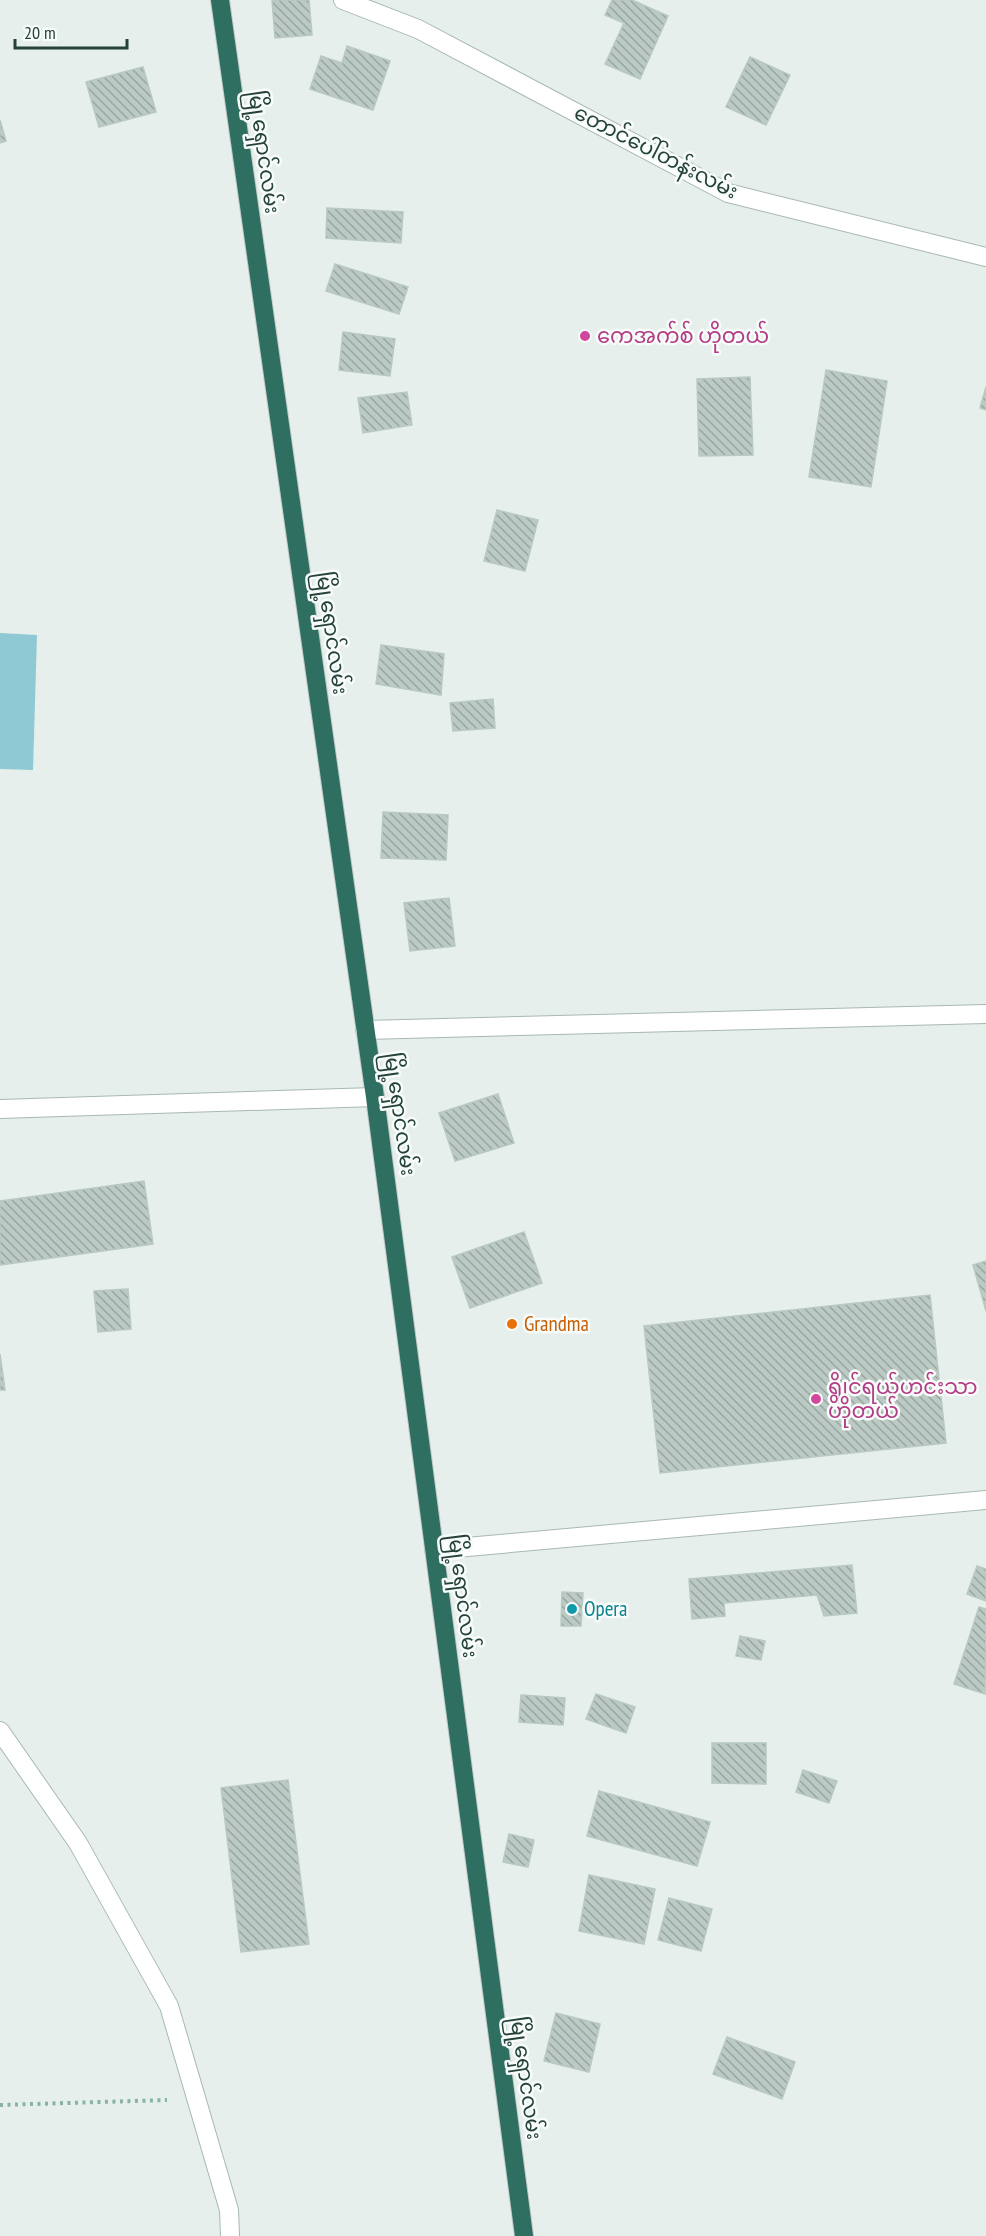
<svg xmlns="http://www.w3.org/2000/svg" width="986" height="2236" font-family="'PT Sans Narrow','Noto Sans Myanmar',sans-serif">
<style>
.water{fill:#8ec9d4}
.building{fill:url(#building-back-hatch);stroke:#b8c9c2;stroke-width:1.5}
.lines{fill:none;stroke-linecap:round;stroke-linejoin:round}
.minor-casing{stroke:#a8b8b2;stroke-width:20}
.highway-casing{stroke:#c2cac8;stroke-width:20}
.path{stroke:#86b3a5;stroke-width:4;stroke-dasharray:3 4.5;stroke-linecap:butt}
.minor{stroke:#fff;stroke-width:18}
.highway{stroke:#2f6f62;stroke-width:18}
.hotel-dot{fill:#d1479c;stroke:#f7fbf9;stroke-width:2}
.food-dot{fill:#e8710a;stroke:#f7fbf9;stroke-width:2}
.culture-dot{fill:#0f9aa8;stroke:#f7fbf9;stroke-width:2}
.labels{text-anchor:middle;stroke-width:5;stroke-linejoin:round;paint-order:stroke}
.street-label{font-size:21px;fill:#24423a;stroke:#f7fbf9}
.hotel-label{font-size:21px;fill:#b23c85;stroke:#f7fbf9;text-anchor:start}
.food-label{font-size:21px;fill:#c56008;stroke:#f7fbf9;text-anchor:start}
.culture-label{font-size:21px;fill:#0d838f;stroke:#f7fbf9;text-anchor:start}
</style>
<defs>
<pattern id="building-back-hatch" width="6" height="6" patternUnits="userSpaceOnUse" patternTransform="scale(1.5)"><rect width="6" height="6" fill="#bbcac4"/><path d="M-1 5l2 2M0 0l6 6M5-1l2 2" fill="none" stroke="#98a6a0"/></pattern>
</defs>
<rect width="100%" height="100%" fill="#e6efeb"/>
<path class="water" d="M0,633L37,635L33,770L0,769Z"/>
<path class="building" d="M272,0H309L312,35L275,38Z
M612,0H632L668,16L640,79L605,64L624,23L605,15Z
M347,46L390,61L373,110L310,89L321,56L342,63Z
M750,57L790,75L766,125L726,107Z
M143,67L156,112L99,127L86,82Z
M0,120L6,141L0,143Z
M327,208L403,212L401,243L326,238Z
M335,264L408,287L399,314L326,291Z
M343,332L395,339L390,376L339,370Z
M826,370L887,381L871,487L809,477Z
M750,377L753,455L699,456L697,379Z
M986,387V410L980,408Z
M407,392L412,425L363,433L358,398Z
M497,510L538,520L525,571L484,561Z
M381,645L444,654L441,695L376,684Z
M493,699L495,728L453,731L450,703Z
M383,812L448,815L446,860L381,858Z
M449,898L455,946L410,951L404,903Z
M498,1094L514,1143L455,1161L439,1113Z
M144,1181L153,1244L0,1265V1201Z
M524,1232L542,1283L470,1308L452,1257Z
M986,1261V1311L973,1265Z
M128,1289L131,1329L98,1332L94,1291Z
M930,1295L946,1443L660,1473L644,1326Z
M0,1354L5,1390H0Z
M852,1565L857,1613L824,1616L817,1595L724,1603L725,1616L692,1619L689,1579Z
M977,1566L986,1569V1601L967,1594Z
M562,1592L583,1593L581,1626H561Z
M979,1607L986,1609L985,1694L954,1684Z
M740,1636L765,1641L761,1660L736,1656Z
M596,1694L635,1707L626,1733L586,1719Z
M521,1695L565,1698L563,1725L519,1722Z
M712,1743H766V1784L712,1783Z
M803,1770L837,1781L829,1803L796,1792Z
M288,1780L309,1944L241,1952L221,1788Z
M599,1791L710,1822L697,1866L587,1836Z
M509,1834L534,1840L528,1867L503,1862Z
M589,1875L655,1889L644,1944L579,1931Z
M669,1898L712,1909L701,1951L658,1940Z
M556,2013L600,2024L589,2072L544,2061Z
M727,2037L795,2062L782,2099L713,2074Z"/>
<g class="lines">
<defs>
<path id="minor" d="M343,0L418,29L728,193L986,257
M365,1030L986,1014
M0,1109L375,1097
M434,1550L986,1500
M0,1731L78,1843L169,2006L229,2210L230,2236"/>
<path id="highway" d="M220,0L375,1097L524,2236"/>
</defs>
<use href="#minor" class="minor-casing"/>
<use href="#highway" class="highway-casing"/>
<path class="path" d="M0,2105L167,2100"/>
<use href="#minor" class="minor"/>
<use href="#highway" class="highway"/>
</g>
<g class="hotel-dot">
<circle cx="585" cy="336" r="6"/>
<circle cx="816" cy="1399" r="6"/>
</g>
<circle class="food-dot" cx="512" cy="1324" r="6"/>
<circle class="culture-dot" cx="572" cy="1609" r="6"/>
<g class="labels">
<g class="street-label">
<text transform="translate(264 152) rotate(82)" y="7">မြို့ရှောင်လမ်း</text>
<text transform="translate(656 152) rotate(27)" y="7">တောင်ပေါ်တန်းလမ်း</text>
<text transform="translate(332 633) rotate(82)" y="7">မြို့ရှောင်လမ်း</text>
<text transform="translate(400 1114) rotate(82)" y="7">မြို့ရှောင်လမ်း</text>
<text transform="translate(463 1596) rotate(83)" y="7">မြို့ရှောင်လမ်း</text>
<text transform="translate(526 2078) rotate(82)" y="7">မြို့ရှောင်လမ်း</text>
</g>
<g class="hotel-label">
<text x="597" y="343">ကေအက်စ် ဟိုတယ်</text>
<text x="828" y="1394">ရွိုင်ရယ်ဟင်းသာ<tspan x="828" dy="24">ဟိုတယ်</tspan></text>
</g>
<g class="food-label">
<text x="524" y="1331">Grandma</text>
</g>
<g class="culture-label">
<text x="584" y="1616">Opera</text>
</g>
</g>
<path d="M15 39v9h112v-9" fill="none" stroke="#24423a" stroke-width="3"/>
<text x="24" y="39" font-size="18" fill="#24423a" stroke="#f7fbf9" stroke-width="4.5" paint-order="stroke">20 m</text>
</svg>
